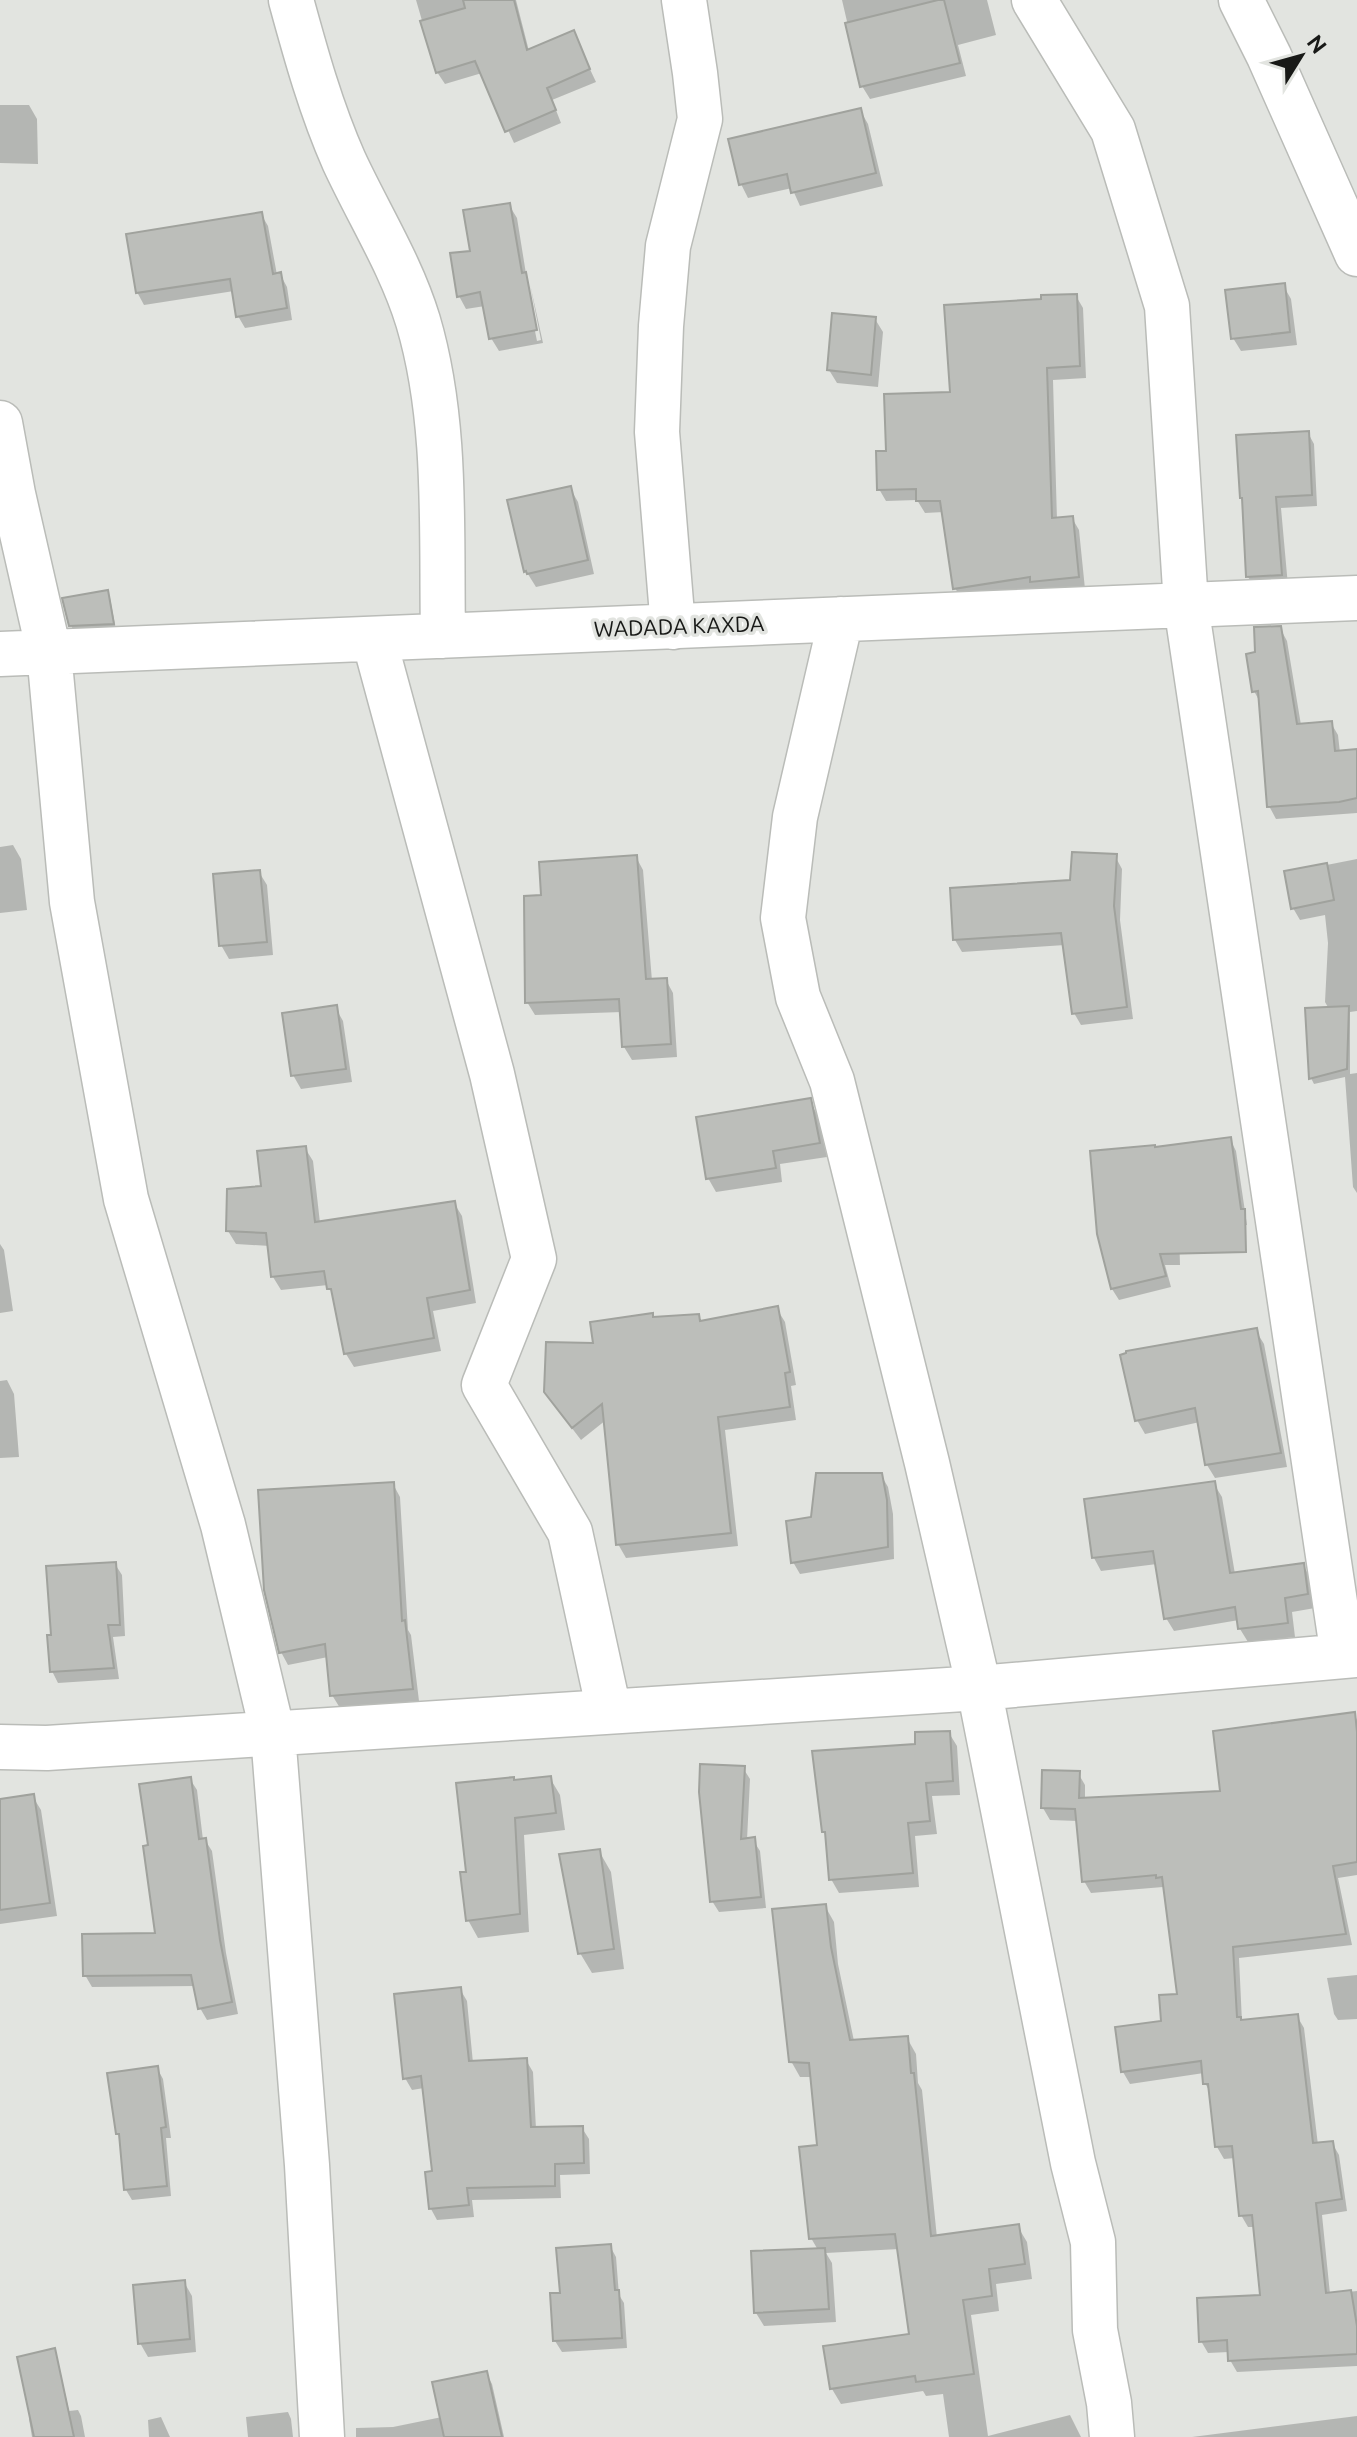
<svg xmlns="http://www.w3.org/2000/svg" width="1357" height="2437" font-family="Ubuntu,sans-serif">
<style>
.shadow{fill:#0003}
.building{fill:#bcbeba;stroke:#a0a29d;stroke-width:2}
.lines{fill:none;stroke-linecap:round;stroke-linejoin:round}
.minor-casing{stroke:#babcb8;stroke-width:47}
.minor{stroke:#fff;stroke-width:44}
.labels{text-anchor:middle;stroke-width:7;stroke-linejoin:round;paint-order:stroke}
.street-label{font-size:22px;fill:#181917;stroke:#e2e4e0}
</style>
<rect width="100%" height="100%" fill="#e2e4e0"/>
<path class="shadow" d="M416,0H516L529,51L573,33L596,82L552,100L561,123L514,143L482,73L445,84L437,72Z
M842,0H987L996,35L958,45L966,76L870,99L862,86Z
M0,105H29L37,119L38,164L0,163Z
M860,110L868,124L883,186L800,206L792,188L748,198L741,184Z
M509,205L517,218L527,280L524,277L537,341L541,340L530,284L543,343L499,351L491,338L485,306L466,309L459,296L472,252Z
M261,214L268,226L277,275L280,274L287,287L292,320L245,328L238,316L234,291L144,305L137,292Z
M1283,285L1291,299L1297,345L1241,351L1233,338Z
M1076,296L1083,308L1086,378L1053,380L1057,520L1072,518L1079,530L1085,589L1039,593L1037,589L962,600L955,588L944,512L925,513L917,500L886,501L879,489L888,453L952,394L1043,301Z
M875,319L883,332L878,387L837,383L829,370Z
M1308,433L1314,444L1317,506L1281,508L1288,586L1255,588L1248,577L1245,503L1242,498Z
M570,488L578,502L594,574L536,587L526,571Z
M107,592L110,598L116,630L74,632L71,625Z
M1280,628L1287,641L1301,725L1331,723L1338,735L1340,753L1357,751V813L1276,819L1269,806L1261,704L1254,691L1258,654Z
M13,845L21,859L27,910L0,913V847Z
M1115,856L1122,869L1120,920L1133,1019L1081,1025L1074,1013L1065,945L962,952L955,940L1072,882Z
M636,857L643,870L652,981L666,980L673,993L677,1057L632,1060L624,1047L622,1012L535,1015L527,1002L543,897Z
M1357,859V1011L1350,1012V1074L1357,1073V1193L1353,1187L1345,1077L1314,1084L1311,1078L1329,1009L1325,1002L1328,943L1325,915L1300,920L1293,908L1286,873Z
M259,872L267,885L273,955L229,959L221,945Z
M335,1007L343,1021L352,1082L301,1089L293,1075Z
M809,1100L817,1114L827,1157L780,1164L782,1182L716,1192L708,1178Z
M1230,1139L1236,1151L1247,1225L1179,1230L1180,1265H1165L1171,1287L1119,1300L1112,1289L1154,1147Z
M305,1148L313,1161L320,1223L454,1203L462,1216L476,1303L433,1311L441,1351L354,1367L346,1354L335,1299L328,1285L281,1290L273,1277L270,1246L236,1244L228,1231L263,1188Z
M0,1244L4,1250L13,1311L0,1313Z
M777,1309L785,1322L796,1385L791,1386L796,1420L725,1430L738,1546L626,1558L618,1544L606,1420L581,1440L555,1406L546,1392L596,1345L654,1319L698,1316L702,1322Z
M1256,1331L1264,1344L1287,1467L1215,1478L1207,1465L1200,1422L1145,1434L1137,1420Z
M7,1380L14,1394L19,1457L0,1458V1381Z
M881,1475L888,1487L893,1514L894,1559L800,1574L793,1562L813,1519Z
M393,1484L400,1497L408,1630L411,1635L419,1701L340,1708L332,1695L328,1657L288,1665L281,1652Z
M1214,1484L1222,1497L1235,1574L1303,1565L1311,1579L1315,1608L1292,1612L1295,1637L1248,1642L1240,1629L1239,1620L1174,1631L1166,1618L1157,1564L1101,1571L1094,1558Z
M115,1564L122,1575L125,1636L113,1637L119,1679L58,1683L52,1671Z
M1354,1714L1357,1720V1875L1338,1878L1352,1945L1239,1958L1242,2022L1297,2016L1304,2028L1318,2145L1332,2143L1339,2155L1347,2211L1322,2215L1330,2294L1357,2291V2366L1237,2372L1230,2360L1229,2352L1208,2353L1201,2341L1262,2297L1256,2227H1248L1241,2215L1235,2158L1224,2159L1217,2147L1211,2094L1205,2083L1204,2073L1130,2084L1123,2072L1163,2022L1179,1996L1163,1887L1091,1893L1084,1881L1078,1821L1050,1820L1043,1808L1078,1773L1085,1785V1800L1222,1793Z
M949,1733L957,1746L960,1795L932,1796L937,1834L915,1836L919,1887L839,1893L831,1879L828,1839L824,1832L917,1746Z
M743,1768L750,1779L747,1840H753L760,1851L766,1908L719,1912L712,1901Z
M550,1778L560,1795L565,1830L524,1835L529,1932L478,1938L468,1920V1874L515,1782Z
M190,1779L197,1790L203,1840H205L212,1851L226,1953L238,2014L207,2020L200,2008L196,1986L92,1987L85,1975L158,1935L150,1847Z
M33,1797L41,1810L57,1916L0,1924V1801Z
M599,1851L611,1872L624,1969L592,1973L580,1953Z
M825,1906L834,1922L838,1964L854,2041L907,2038L916,2054L918,2083L922,2090L937,2238L1018,2227L1027,2242L1032,2279L996,2284L999,2311L971,2315L988,2436L1070,2415L1081,2437H949L943,2394L926,2396L923,2391L841,2404L832,2389L911,2336L899,2249L826,2253L832,2263L836,2322L764,2326L756,2313L818,2250L811,2238L819,2147L813,2077H800L791,2061Z
M1357,1975V2019L1338,2020L1334,2014L1327,1978Z
M460,1989L467,2001L473,2063L526,2060L533,2072L536,2129L582,2128L589,2139L590,2174L560,2175L561,2198L472,2200L474,2217L437,2220L431,2209L435,2173L424,2088L412,2090L405,2078Z
M157,2068L163,2079L171,2138H166L171,2196L132,2200L126,2190L122,2140L118,2134Z
M610,2246L616,2257L619,2295L624,2303L627,2348L562,2352L555,2341L562,2295Z
M184,2282L192,2296L196,2352L148,2357L140,2343Z
M54,2351L57,2357L69,2411L78,2410L81,2416L85,2437H32L29,2419H32Z
M486,2373L492,2384L504,2437H356V2428L393,2427L442,2417Z
M288,2412L291,2419L293,2437H248L246,2417Z
M1357,2416V2437H1192Z
M161,2417L170,2437H149L148,2420Z"/>
<path class="building" d="M463,0H514L527,50L574,30L590,69L547,88L556,110L505,132L475,61L436,73L420,21L465,8Z
M938,0H944L960,63L860,87L845,23Z
M861,108L876,173L791,193L787,174L739,185L728,139Z
M510,203L522,273L526,272L537,330L489,339L480,292L457,297L450,253L470,251L463,210Z
M262,212L273,274L281,272L287,308L236,317L230,279L136,293L126,234Z
M1285,283L1290,332L1231,339L1225,290Z
M1077,294L1080,366L1047,368L1052,518L1073,516L1079,577L1030,582V577L953,589L940,501H916V489L877,490L876,451H886L884,394L950,392L944,305L1041,299V295Z
M832,313L876,317L871,375L827,370Z
M1309,431L1312,495L1276,497L1282,575L1246,577L1242,498H1240L1236,435Z
M571,486L588,560L527,574L526,571L524,572L507,500Z
M108,590L114,624L69,626L62,598Z
M1281,626L1297,724L1332,721L1335,751L1357,749V798L1339,802L1267,807L1258,691L1252,692L1246,654L1255,652L1254,627Z
M1072,852L1117,854L1114,906L1127,1007L1072,1014L1061,933L953,940L950,888L1070,880Z
M637,855L646,979L667,978L671,1044L622,1047L619,999L525,1003L524,896L541,895L539,862Z
M1327,863L1334,900L1291,909L1284,871Z
M260,870L267,942L219,946L213,874Z
M337,1005L346,1069L291,1076L282,1013Z
M1349,1006L1347,1069L1309,1079L1305,1008Z
M811,1098L820,1143L773,1151L776,1168L706,1179L696,1117Z
M1231,1137L1241,1209H1245L1246,1252L1160,1254L1166,1276L1111,1289L1097,1234L1090,1151L1155,1145V1147Z
M306,1146L315,1222L455,1201L470,1290L427,1298L434,1338L344,1354L331,1289H327L324,1271L271,1277L266,1233L226,1231L227,1189L261,1186L257,1151Z
M778,1306L790,1372L785,1373L790,1407L718,1417L731,1533L616,1545L602,1404L572,1428L544,1392L546,1342L593,1343L590,1322L653,1313V1317L699,1314L700,1321Z
M1257,1328L1281,1453L1205,1465L1195,1408L1135,1421L1120,1355L1126,1353V1351Z
M816,1473H882L887,1500L888,1547L791,1563L786,1521L811,1517Z
M1215,1481L1230,1573L1304,1563L1308,1594L1285,1598L1288,1623L1238,1629L1235,1607L1164,1619L1153,1551L1092,1558L1084,1499Z
M394,1482L402,1621L405,1620L413,1689L330,1696L325,1644L279,1653L264,1590L258,1490Z
M116,1562L120,1625H108L114,1668L50,1672L47,1635H51L46,1566Z
M1355,1712L1357,1732V1862L1333,1866L1346,1934L1233,1947L1237,2017H1241V2020L1298,2014L1313,2143L1333,2141L1342,2199L1316,2203L1326,2293L1351,2290L1357,2326V2354L1228,2361L1227,2340L1199,2342L1197,2298L1260,2295L1252,2215L1239,2216L1232,2146L1215,2147L1208,2084H1203L1201,2061L1121,2072L1115,2027L1161,2021L1159,1995L1177,1994L1162,1877L1156,1878V1875L1082,1882L1075,1809L1041,1808L1042,1770L1080,1771L1079,1798L1220,1791L1213,1731Z
M950,1731L953,1781L926,1783L930,1821L908,1823L913,1873L829,1880L825,1832H822L812,1751L915,1744V1732Z
M700,1764L745,1766L741,1839L755,1837L761,1897L710,1902L699,1792Z
M551,1776L556,1813L515,1818L520,1914L466,1921L460,1872H466L456,1783L514,1777V1780Z
M191,1777L199,1839L206,1838L220,1940L232,2002L198,2009L191,1975L83,1976L82,1934L155,1933L143,1846L148,1845L139,1784Z
M34,1794L50,1903L0,1910V1799Z
M600,1849L614,1949L578,1954L559,1854Z
M826,1904L831,1947L850,2040L908,2036L911,2073H914L931,2236L1019,2224L1025,2264L989,2269L992,2296L963,2300L974,2374L916,2382L915,2376L830,2389L823,2346L909,2334L895,2234L809,2239L799,2147L817,2145L809,2063L789,2062L772,1909Z
M461,1987L469,2061L527,2058L531,2127L583,2126L584,2163L555,2164V2186L467,2188L469,2205L429,2209L425,2172L432,2171L421,2076L403,2079L394,1994Z
M158,2066L166,2127L161,2128L167,2186L124,2190L119,2134H116L107,2073Z
M611,2244L615,2290H619L622,2338L553,2341L550,2293H560L556,2248Z
M825,2248L829,2309L754,2313L751,2251Z
M185,2280L190,2339L138,2344L133,2285Z
M55,2348L74,2437H34L17,2357Z
M487,2371L502,2437H444L432,2382Z"/>
<g class="lines">
<defs>
<path id="minor" d="M291,0C306,55 321,109 344,161C369,215 401,265 418,321C448,422 441,532 443,636
M1034,0L1113,130L1167,306L1186,605L1343,1656
M1241,0L1269,56L1357,254
M0,423L13,494L49,652L72,902L126,1199L223,1525L273,1734L307,2165L322,2437
M841,619L795,817L783,918L798,997L832,1081L927,1463L979,1688L1073,2163L1093,2242L1095,2330L1109,2403L1112,2437
M673,627L657,432L661,326L668,246L700,119L695,73L684,0
M374,639L492,1074L534,1259L484,1385L570,1532L609,1711
M0,654L1357,598
M0,1747L47,1748L979,1688L1357,1655"/>
</defs>
<use href="#minor" class="minor-casing"/>
<use href="#minor" class="minor"/>
</g>
<g class="labels">
<g class="street-label">
<text transform="translate(679 626) rotate(-2)" y="8">WADADA KAXDA</text>
</g>
</g>
<g transform="translate(1301 56) rotate(53)" stroke="#e2e4e0" stroke-width="6" paint-order="stroke">
<path d="M0-6L14 30L0 20L-14 30Z" fill="#181917"/>
<text y="-12" font-size="22" font-weight="bold" text-anchor="middle" fill="#181917">N</text>
</g>
</svg>
